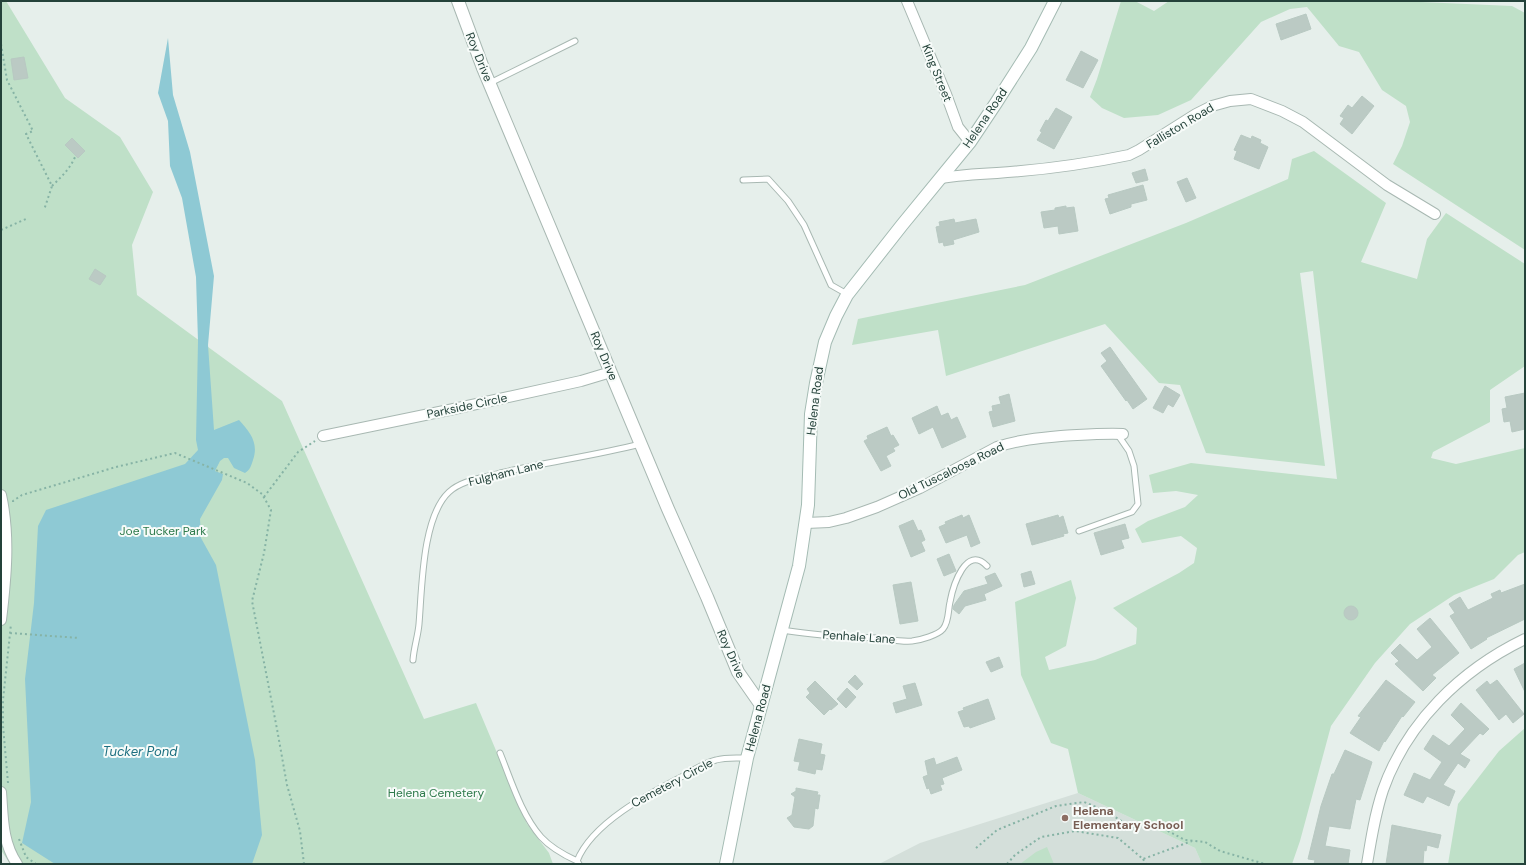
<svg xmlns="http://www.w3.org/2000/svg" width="1526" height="865" font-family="'DM Sans',sans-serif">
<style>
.built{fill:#d4dfda}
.green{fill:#bfe0c8}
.water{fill:#8ec9d4}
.building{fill:#bbcac4;stroke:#b8c9c2}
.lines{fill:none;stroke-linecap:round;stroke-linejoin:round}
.service-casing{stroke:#a8b8b2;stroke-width:7}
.minor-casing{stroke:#a8b8b2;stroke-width:12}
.tertiary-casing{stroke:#a8b8b2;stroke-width:14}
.secondary-casing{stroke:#a4bbb3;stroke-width:14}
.path{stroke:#86b3a5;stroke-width:2;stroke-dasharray:2 3;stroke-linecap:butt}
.service{stroke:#fff;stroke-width:5}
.minor{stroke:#fff;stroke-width:10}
.tertiary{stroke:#fff;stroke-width:12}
.secondary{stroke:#fff;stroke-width:12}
.education-dot{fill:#8d6e63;stroke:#f7fbf9;stroke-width:1.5}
.labels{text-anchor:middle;stroke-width:4;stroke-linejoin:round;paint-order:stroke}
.street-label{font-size:12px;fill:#24423a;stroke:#f7fbf9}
.park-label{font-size:12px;fill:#2d7a4b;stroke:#f7fbf9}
.education-label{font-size:12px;font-weight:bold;fill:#785e54;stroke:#f7fbf9;text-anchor:start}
.water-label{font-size:13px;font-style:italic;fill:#1c6f80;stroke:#f7fbf9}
</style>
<rect width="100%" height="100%" fill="#e6efeb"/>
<path class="built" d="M1078,793L1195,848L1202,864H879L920,843Z"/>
<path class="green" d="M1,1H6L65,98L120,137L153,192L132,245L137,295L282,401L424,719L476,703L527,824L549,853L553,864H10L1,850Z
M1121,1H1135L1154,11L1169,1H1398L1512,6L1525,13V250L1393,164L1402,146L1410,122L1406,106L1382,90L1359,52L1339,46L1307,7L1290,9L1261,22L1191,100L1158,115L1124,118L1102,108L1090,97L1097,79Z
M1314,151L1386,203L1361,262L1417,279L1427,239L1446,213L1525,264V366L1490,390V422L1433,452L1431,458L1456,464L1525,448V552L1518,555L1494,579L1454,595L1410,624L1375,663L1331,726L1300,841L1292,864H1202L1195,848L1078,793L1068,749L1051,743L1021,675L1015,602L1071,580L1076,598L1066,646L1045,657L1049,670L1095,660L1136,644L1137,628L1113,608L1179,573L1194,563L1197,548L1181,536L1142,543L1135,529L1148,521L1185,507L1198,495L1176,491L1153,493L1149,475L1191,463L1337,479L1313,271L1300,273L1325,466L1206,453L1180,385L1159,383L1105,324L946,376L938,330L852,345L858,319L1025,285L1186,223L1288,179L1292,159Z
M1525,728V864H1448L1458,804L1499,751Z
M1047,847L1054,864H1020L1036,852Z"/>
<path class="water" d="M168,38L173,95L190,152L214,276L208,345L214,430L239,420C250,432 259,443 253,460C251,466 250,470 245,473L234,468L228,458H224L220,461L215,471L223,474L222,480L200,519L201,538L216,565L255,760L262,835L252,864H55L22,843L31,802L25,679L34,603L38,526L46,510L185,464L198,450L196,440L198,341L196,277L182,198L170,166L168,121L158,93Z"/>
<path class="building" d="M1306,14L1311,29L1281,40L1276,24Z
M1081,51L1098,60L1083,88L1066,80Z
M24,57L28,78L14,80L11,59Z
M1362,96L1374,106L1352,134L1340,124L1344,118L1340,116L1348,105L1352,108Z
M1056,108L1072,117L1054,149L1037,140L1042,132L1040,131L1046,120L1048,121Z
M1241,135L1251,139L1252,136L1261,140L1260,143L1268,147L1259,169L1234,159L1237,151L1234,150Z
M72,138L85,151L78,158L65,145Z
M1145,169L1148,180L1136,183L1132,173Z
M1187,178L1196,198L1186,202L1177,182Z
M1143,185L1147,200L1131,204V207L1110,214L1105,199L1109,198L1108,195Z
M1066,206V208L1074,207L1078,231L1059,234L1058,226L1044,228L1041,212L1055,210V208Z
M954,219L955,223L976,219L979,232L953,240L954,244L944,246L943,242L939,243L936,227L940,226L939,222Z
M95,269L106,276L100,285L89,279Z
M1110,347L1147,399L1133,409L1127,400L1126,401L1101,366L1107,361L1101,353Z
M1165,386L1180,395L1173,407L1168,404L1163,413L1153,408Z
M1525,393V429L1512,432L1510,421L1504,422L1502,409L1507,408L1505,397Z
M1009,394L1015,421L993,427L989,412L993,411L992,406L1001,404L999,397Z
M937,406L941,416L948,413L951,420L957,417L966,437L942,448L933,427L919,434L912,418Z
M887,427L891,436L893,435L899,445L893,448L895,451L886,456L891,466L881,471L864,441L868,439L867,436Z
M962,515L963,518L969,515L980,543L971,547L967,535L946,543L939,527L946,524L945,522Z
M1058,515L1059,518L1063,516L1068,533L1063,534L1064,536L1032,545L1026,524Z
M913,520L918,531L921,530L925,540L921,542L925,551L911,557L899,526Z
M1125,524L1129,538L1121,540L1124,548L1101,555L1094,533Z
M949,554L956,571L944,576L937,559Z
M1031,571L1035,584L1024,587L1021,574Z
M995,573L1002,586L984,594L986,600L965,606L959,614L953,609L954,605L964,591L988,584L985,577Z
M911,582L918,621L900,624L893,585Z
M1525,584V619L1486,638L1487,639L1471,649L1450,616L1455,613L1449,604L1460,597L1468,610L1493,598L1491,594L1500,590L1501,593Z
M1344 613a7 7 0 1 1 14 0a7 7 0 1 1-14 0Z
M1430,618L1459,653L1432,675L1436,678L1423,691L1395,664L1399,661L1391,653L1400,644L1417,660L1432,647L1417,629Z
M999,657L1003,667L991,672L986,662Z
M1525,663V692L1514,669Z
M855,675L863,684L857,690L848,682Z
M1386,680L1415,702L1403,717L1402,716L1385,742L1384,741L1379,751L1350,733L1361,717L1358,716Z
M1497,680L1524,714L1513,723L1506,714L1499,720L1476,690L1487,681L1490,685Z
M815,681L838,704L831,710L830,709L824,715L806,697L810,693L807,689Z
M915,683L922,705L896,713L893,703L907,699L903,686Z
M847,688L856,697L846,708L837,699Z
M988,699L995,719L970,728L969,726L964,727L958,712L964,710L963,708Z
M1461,703L1489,729L1483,735L1480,733L1460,754L1470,760L1465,768L1458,763L1443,785L1455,791L1449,806L1427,796L1423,803L1404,795L1414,773L1430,780L1442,762L1424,749L1433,735L1449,746L1465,729L1451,715Z
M799,739L822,744L820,754L825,755L822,770L816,769L815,774L798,770L800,762L794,761Z
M1345,750L1372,762L1360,800L1356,799L1350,829L1329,826L1325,846L1350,850L1348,864H1314L1315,860L1308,859L1321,806L1332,774H1334Z
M957,757L962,770L942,778L944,784L940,785L942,790L931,794L929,788L927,789L923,777L928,775L925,761L934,758L936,765Z
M796,788L818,792L817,795H820L818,809L815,808L813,826L809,829L794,827L787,818L792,815L795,797L791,794L796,791Z
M1392,825L1441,835L1438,848L1427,845L1426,851L1424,850L1423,864H1386Z"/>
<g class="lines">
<defs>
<path id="service" d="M490,83L575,41
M743,180L768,179L788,201L804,225L831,285L847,294
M1079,531L1132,512L1138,504L1134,466L1129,451L1118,435
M782,630C806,634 830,636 855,638C862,638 869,637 876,638C888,639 900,642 912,641C921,640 938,635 943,629C949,622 948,610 950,602C953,586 966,544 987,566
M413,660C414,647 418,636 419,624C422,589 422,517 449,492C462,480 483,478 500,473C546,462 594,456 640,444
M500,753C511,780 521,814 541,837C551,848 564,855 577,861
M579,864L577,861C592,823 648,794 683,776C693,770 704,763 716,760C726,757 736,758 746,758"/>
<path id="minor" d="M907,1L946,94L958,127L970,142
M941,178C960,175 978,174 997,173C1041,170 1086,164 1129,155L1139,150L1196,114L1212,106L1230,101L1251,99L1282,111L1303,122L1387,185L1435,214
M323,436L449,410L581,381L611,372
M1,495C10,536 6,578 1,620
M806,523L829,522L846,518L877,507L920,488L997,447C1018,440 1039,438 1061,436C1082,435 1102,433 1123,434
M1,792C3,817 2,842 17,864
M1367,864C1371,839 1375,814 1383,790C1407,722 1461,670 1525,639"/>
<path id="tertiary" d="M458,1L483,68L569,273L668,509L707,597L738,672L761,705"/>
<path id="secondary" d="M726,864L747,758L799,566L808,505L811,414L816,383L825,342L836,316L847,295L902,225L970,142L996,103L1031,48L1055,1"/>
</defs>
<use href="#service" class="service-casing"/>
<use href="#minor" class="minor-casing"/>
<use href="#tertiary" class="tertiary-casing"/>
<use href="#secondary" class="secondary-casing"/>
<path class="path" d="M1,44L7,80L33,131L26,134L52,186L44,210
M52,186C61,177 70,169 75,157
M1,230L26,219
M264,497L298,452L315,441
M13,502V501L22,495L116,467L175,453L247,483L262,494L271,510L264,553L252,601L277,729L287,785L300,831L304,864
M10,633L79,638
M8,783L3,726V700L11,624
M19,839L26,857L36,864
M976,848L997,830L1056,806L1084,802L1106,811L1129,826L1166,830L1185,840L1205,842L1220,851L1265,864
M1143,859L1146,864
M1007,864L1015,855L1041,837L1075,831L1118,838L1143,859L1192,841"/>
<use href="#service" class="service"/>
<use href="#minor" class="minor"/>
<use href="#tertiary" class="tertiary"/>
<use href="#secondary" class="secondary"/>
</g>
<circle class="education-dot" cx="1065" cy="818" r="4"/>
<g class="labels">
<g class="street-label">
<text transform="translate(479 57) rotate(68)" y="4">Roy Drive</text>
<text transform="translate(937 73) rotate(68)" y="4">King Street</text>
<text transform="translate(985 118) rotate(-56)" y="4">Helena Road</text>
<text transform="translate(1180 126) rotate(-31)" y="4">Falliston Road</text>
<text transform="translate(604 356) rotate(67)" y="4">Roy Drive</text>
<text transform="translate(815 401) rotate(-83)" y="4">Helena Road</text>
<text transform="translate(467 406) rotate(-12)" y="4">Parkside Circle</text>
<text transform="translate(951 471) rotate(-26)" y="4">Old Tuscaloosa Road</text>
<text transform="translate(506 473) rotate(-14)" y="4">Fulgham Lane</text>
<text transform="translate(859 637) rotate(4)" y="4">Penhale Lane</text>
<text transform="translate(731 654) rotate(66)" y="4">Roy Drive</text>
<text transform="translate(758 718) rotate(-75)" y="4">Helena Road</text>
<text transform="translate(672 783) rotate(-28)" y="4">Cemetery Circle</text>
</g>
<g class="park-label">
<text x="163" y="535">Joe Tucker Park</text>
<text x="436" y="797">Helena Cemetery</text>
</g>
<g class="education-label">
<text x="1073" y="815">Helena<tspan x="1073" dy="14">Elementary School</tspan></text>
</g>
<g class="water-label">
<text x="140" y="756">Tucker Pond</text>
</g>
</g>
<rect width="1526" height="865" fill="none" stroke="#24423a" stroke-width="4"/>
</svg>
